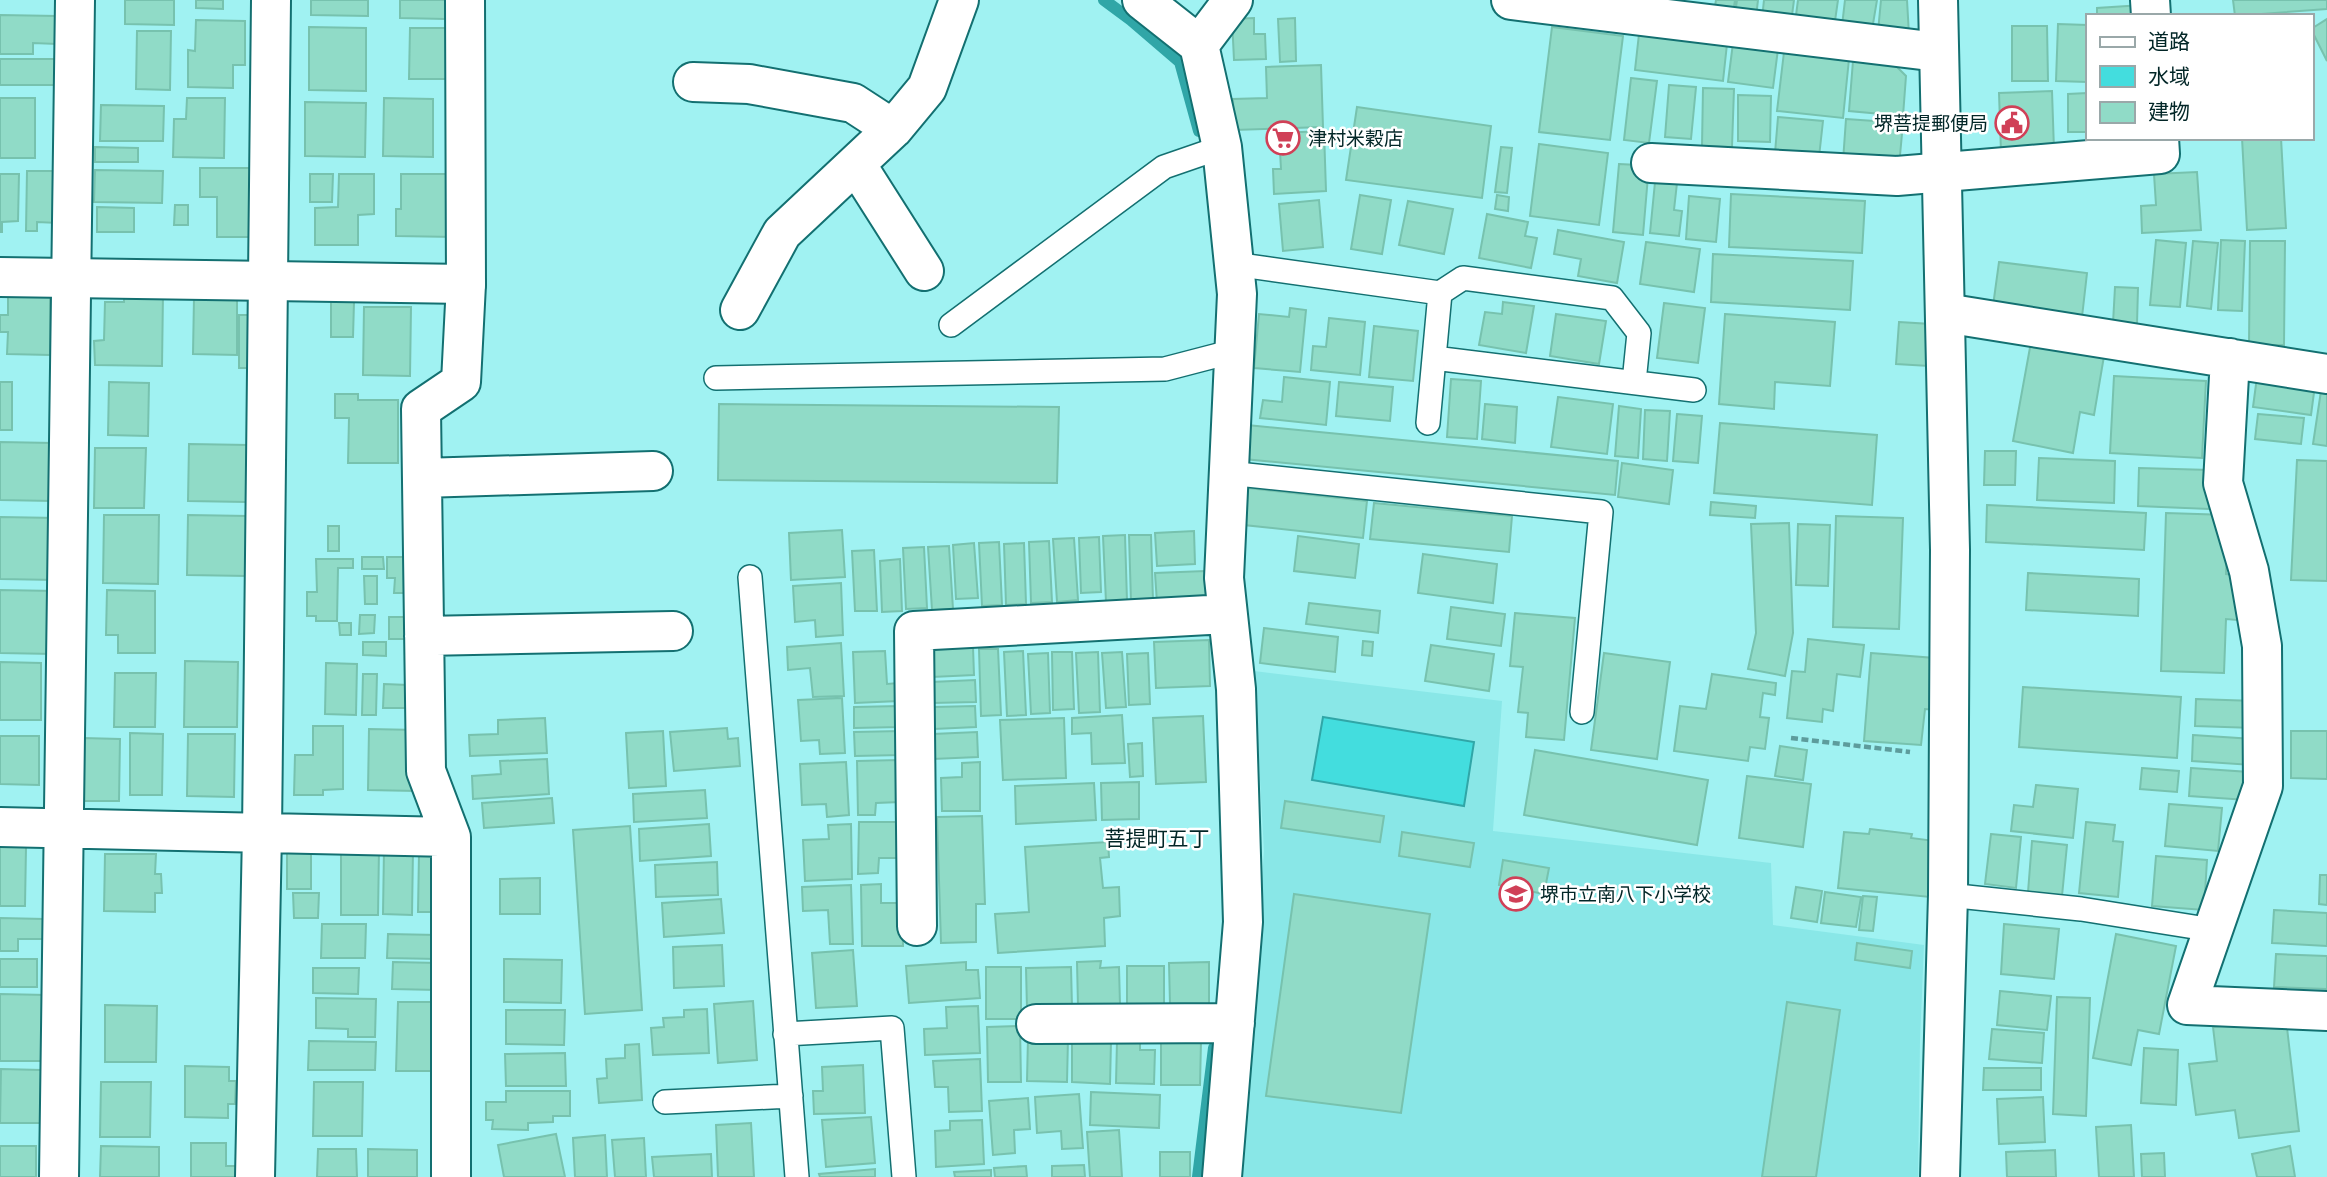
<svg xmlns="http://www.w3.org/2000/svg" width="2327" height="1177" font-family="'Fira Sans','Noto Sans JP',sans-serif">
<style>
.built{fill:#89e7e7}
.water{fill:#43ddde;stroke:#30a6a7;stroke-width:2}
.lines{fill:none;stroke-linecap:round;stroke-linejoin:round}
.stream{stroke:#30a6a7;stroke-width:12}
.building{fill:#90dbc7;stroke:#77c2ae;stroke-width:2}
.lane-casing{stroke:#137071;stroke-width:26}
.street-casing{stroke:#137071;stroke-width:42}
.secondary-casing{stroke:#137071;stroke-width:42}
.path{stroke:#5d9c9c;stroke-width:4.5;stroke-dasharray:7 3.5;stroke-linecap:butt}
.lane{stroke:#fff;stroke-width:23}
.street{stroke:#fff;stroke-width:38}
.secondary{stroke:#fff;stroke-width:38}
.labels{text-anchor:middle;stroke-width:5;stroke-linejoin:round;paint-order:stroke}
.poi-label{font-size:19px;fill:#022627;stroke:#fff;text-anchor:start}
.neighbourhood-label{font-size:21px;fill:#022627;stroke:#fff}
</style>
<rect width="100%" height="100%" fill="#a0f2f2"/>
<path class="built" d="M1254,671L1502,701L1493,831L1771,863L1773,925L1924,945L1920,1041L1918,1177H1242L1264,851Z"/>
<path class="water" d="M1323,717L1474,742L1464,806L1312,780Z"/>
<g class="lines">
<path class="stream" d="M1104,0L1131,20L1180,62L1199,131
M1198,1177L1214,1048"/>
</g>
<path class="building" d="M125,0H174V25L125,24Z
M196,0H223V9L196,8Z
M311,0H368V16L311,15Z
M400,0H445V19L400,18Z
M1716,0H1735L1733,14L1714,12Z
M1737,0H1758L1756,17L1735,14Z
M1764,0H1794L1791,23L1762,19Z
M1798,0H1838L1834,28L1795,23Z
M1845,0H1877L1872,30L1842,26Z
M1881,0H1907L1909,35L1878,32Z
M2233,0H2327V9L2235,16Z
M2142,5L2143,16H2097V8Z
M0,15L57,16V44L33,43V54H0Z
M1254,18V34H1265L1266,59L1234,60L1232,19Z
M1295,18L1296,61L1280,62L1278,19Z
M2327,19V61L2311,29Z
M196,20L245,21V65H233V88L188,87V50L195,51Z
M2058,24L2087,25V82L2056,81Z
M2012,26H2047L2048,81H2012Z
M309,27L366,28V91L309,90Z
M1552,27L1623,36L1610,140L1539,132Z
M410,28H449V79H409Z
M137,31H171L170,90L136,89Z
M1639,34L1727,44L1723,81L1635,70Z
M1733,43L1778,49L1773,88L1728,82Z
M1784,52L1849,59L1843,118L1777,111Z
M0,59H55V85H0Z
M1853,61L1895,65L1906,76L1903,116L1849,111Z
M1321,65L1323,127L1234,130L1233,99L1267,98L1266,67Z
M1631,78L1657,81L1649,143L1624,140Z
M1669,85L1696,87L1691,139L1665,137Z
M1703,88L1734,89L1732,147L1702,146Z
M2052,91L2054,150L2001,152L1999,93Z
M2087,93V132H2068V94Z
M1738,95L1771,96L1770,142L1738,141Z
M0,98H35V158H0Z
M187,98H225L224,158L173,157L174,119H186Z
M384,98L433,99V157L383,156Z
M305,102L366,103L365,157L305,156Z
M101,105L164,106L163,141H100Z
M1357,107L1491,126L1482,198L1346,180Z
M1778,117L1823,121L1819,157L1775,153Z
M1846,119L1903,123L1899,166L1843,161Z
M1324,131L1326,191L1274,194L1273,169H1281L1279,133Z
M2242,138H2281L2286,228L2247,230Z
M1539,144L1608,153L1599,225L1530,216Z
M95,147L138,148V162H95Z
M1501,147L1512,148L1507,193L1495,192Z
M1619,164L1638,165L1637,175L1648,176L1643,235L1613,232Z
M200,168H250L249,237H217V197H200Z
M95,170L163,171L162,203L94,202Z
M27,171H59L58,223L37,222V231H26Z
M1656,172L1678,174L1674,210L1682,211L1679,236L1650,233Z
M2197,172L2201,230L2142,233L2141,206L2156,205L2154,174Z
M0,174H19L18,221L2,222V232H0Z
M310,174H333L332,202H310Z
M339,174H374V214L358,215V245H315V208L338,207Z
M401,174H455V237L396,236V209H401Z
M1731,194L1865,201L1862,253L1729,247Z
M1360,195L1391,200L1382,254L1351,249Z
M1497,195L1509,197L1508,211L1495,209Z
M1689,196L1720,199L1716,242L1686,239Z
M1319,200L1323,247L1283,251L1279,204Z
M1408,201L1453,209L1444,254L1399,245Z
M175,205H188V225H174Z
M97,207L134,208V232H97Z
M1487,214L1528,222L1525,236L1537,238L1531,268L1479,258Z
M1558,230L1624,242L1617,283L1578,276L1581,259L1554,254Z
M2156,240L2186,243L2180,307L2150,305Z
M2221,240L2245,241L2242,311L2218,310Z
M2193,241L2218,243L2211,309L2187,306Z
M2250,241H2285L2284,345H2249Z
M1646,242L1700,249L1694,292L1640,284Z
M1713,254L1853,261L1850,310L1711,302Z
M1999,262L2087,273L2082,317L1993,306Z
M2115,287L2138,288L2137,324L2113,323Z
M124,293H163L162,366L95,365L94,341L104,340L105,302H124Z
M8,294H50V355L7,354L8,332H0V315H8Z
M194,298H237V355L193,354Z
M331,301L354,302L353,337H331Z
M1503,302L1534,306L1526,353L1479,345L1485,312L1502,314Z
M1664,303L1705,308L1698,363L1657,358Z
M364,307H411L410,376L363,375Z
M1290,308L1306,310L1300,372L1254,368L1259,314L1289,317Z
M1556,314L1606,321L1599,364L1550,356Z
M1725,314L1835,322L1830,386L1775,382L1774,409L1719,404Z
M239,315H253L252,368H239Z
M1329,318L1365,322L1360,375L1311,370L1313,346L1326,347Z
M1899,322L1931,324L1929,366L1896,364Z
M1374,326L1418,331L1413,381L1369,377Z
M2031,342L2104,356L2094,415L2080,412L2073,453L2013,441Z
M2114,376L2206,381L2202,458L2110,453Z
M1284,377L1330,382L1326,425L1260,418L1263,400L1282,402Z
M2257,377L2315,385L2311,415L2253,407Z
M1451,379L1481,381L1477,439L1447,437Z
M0,382H12V430H0Z
M109,382L149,383L148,436L108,435Z
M1339,382L1393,387L1390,421L1336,416Z
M2321,391L2327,392V446L2313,444Z
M335,394H358V400H398V463H348L349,418H335Z
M1558,397L1613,404L1607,454L1551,447Z
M719,404L1059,407L1057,483L718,480Z
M1485,404L1517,407L1515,443L1482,439Z
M1619,406L1641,409L1638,458L1615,456Z
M1645,410L1670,411L1667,461L1643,459Z
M1677,414L1702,416L1698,463L1673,461Z
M2258,414L2304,418L2301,444L2255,439Z
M1720,423L1877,435L1872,505L1714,493Z
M1247,425L1618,461L1615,495L1244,459Z
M0,442L53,443L52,501L0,500Z
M189,444L248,445L246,502L188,501Z
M95,448H146L144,508H94Z
M1985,451H2016L2015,485H1984Z
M2039,458L2115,461L2114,503L2037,500Z
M2297,460L2327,461V581L2291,580Z
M1622,463L1673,470L1669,504L1618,497Z
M2139,468L2210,470L2209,509L2138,506Z
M1248,488L1367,501L1363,538L1244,525Z
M1711,502L1756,506L1755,518L1710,515Z
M1374,503L1512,516L1509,552L1370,539Z
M1987,505L2146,513L2144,550L1986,542Z
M2166,513L2228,515L2226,574L2238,575L2237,620L2226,619L2224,673L2161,671Z
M104,515H159L158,584L103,583Z
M188,515L248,516L247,576L187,575Z
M1836,516L1903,518L1899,629L1833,627Z
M0,517L57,518L56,580L0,579Z
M1789,523L1793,633L1785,676L1748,669L1756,633L1751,524Z
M1798,524L1830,525L1828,586L1796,585Z
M328,526H339V551H328Z
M842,530L845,577L791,580L789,533Z
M1194,531L1195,564L1157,566L1155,533Z
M1125,535L1127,601L1106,602L1103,536Z
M1129,535H1151L1153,601L1131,602Z
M1298,536L1359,544L1355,578L1294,571Z
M1099,537L1101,592L1081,593L1079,538Z
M1074,538L1078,600L1057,602L1053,539Z
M1049,541L1052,602L1031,603L1029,542Z
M999,542L1002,605L982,606L979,543Z
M974,543L978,598L956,599L953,545Z
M1024,543L1026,604L1006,605L1004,544Z
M949,546L953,609L932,610L928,547Z
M924,547L927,608L906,609L903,548Z
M874,550L877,611H855L852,551Z
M1423,554L1497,564L1493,603L1418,593Z
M362,557H383L384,569H362Z
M387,557H413L412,593H394L395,578H387Z
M316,559H353V568H338L337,621H316V616H307V592H317Z
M900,559L902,611L882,612L880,561Z
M1205,571L1206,600L1157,603L1155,573Z
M2028,573L2139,579L2138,616L2026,610Z
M364,576H377V604H365Z
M841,583L843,635L816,637L815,620L795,622L793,586Z
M0,590L56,591L54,654L0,653Z
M107,590L155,591V653H118V635H106Z
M1309,603L1380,611L1378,633L1306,624Z
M1451,607L1505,614L1501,646L1447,639Z
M1515,613L1575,618L1564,740L1526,737L1528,713L1518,712L1523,667L1510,666Z
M360,615H375L374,633L359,634Z
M389,617H414V639H389Z
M339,623H351V635H340Z
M1264,628L1338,637L1335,672L1260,663Z
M1808,639L1864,645L1860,677L1837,674L1833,711L1823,709L1822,722L1787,718L1792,671L1805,672Z
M1209,640L1210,686L1156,688L1154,642Z
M1363,641L1373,642L1372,656L1362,655Z
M363,642H386V656L363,655Z
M841,643L844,696L813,697L810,668L788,670L787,647Z
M1431,645L1494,654L1489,691L1425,681Z
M973,647L974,675L932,677L931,648Z
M979,649H998L1001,715L981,716Z
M885,651L887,684L898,683L899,701L855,703L853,652Z
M1023,651L1026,715L1007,716L1004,652Z
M1052,652H1072L1074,709L1053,710Z
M1098,652L1100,712L1079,713L1076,653Z
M1122,652L1126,707L1106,708L1102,653Z
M1048,653L1050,713L1031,714L1028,654Z
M1148,653L1150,704L1129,705L1127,654Z
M1604,653L1670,662L1657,759L1591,750Z
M1871,653L1935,658L1936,710L1925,709L1921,745L1864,741Z
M185,661L238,662L237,727H184Z
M0,662L41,663V720H0Z
M326,663L357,664L356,715L325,714Z
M115,673H156L155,727H114Z
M363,674H377L376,715H362Z
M1712,674L1776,683L1775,695L1763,693L1760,717L1769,718L1765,749L1750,747L1748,761L1674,751L1680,706L1706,709Z
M975,680L976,702L932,703L931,682Z
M384,684L408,685L407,708H383Z
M2023,687L2181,697L2177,758L2019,747Z
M842,698L845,753L820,754L819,740L801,741L798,700Z
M2196,699L2255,701L2254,728L2195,726Z
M900,706V727L854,728V707Z
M975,706L976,727L934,729L933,707Z
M1122,715L1125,763L1092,764L1091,733L1072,734V718Z
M1203,716L1206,782L1156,784L1153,718Z
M545,718L547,753L470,756L469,735L498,734V720Z
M1064,718L1066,778L1003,780L1000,720Z
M313,726H343V789L323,790V795H294L295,755H313Z
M727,728L728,739L738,738L740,766L674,771L670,732Z
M369,729L417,730L416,791L368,790Z
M663,731L666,786L629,788L626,733Z
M901,731V755L855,756L854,732Z
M2291,731H2327V779L2291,778Z
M977,732L978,757L933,759V734Z
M130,733L163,734L162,795H130Z
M188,734H235L234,797L187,796Z
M2193,735L2253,739L2252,765L2192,761Z
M0,736H39V785L0,784Z
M83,738L120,739L119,801H82Z
M1142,743L1143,776L1130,777L1128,744Z
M1780,746L1807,750L1803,780L1775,776Z
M1535,750L1708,780L1697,845L1524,815Z
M547,759L549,794L473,799L472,776L501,774L500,761Z
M899,760L900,802L876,803L875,815H858L857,761Z
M846,762L849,815L827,817L826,804L802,805L800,764Z
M980,762V811H942L941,778L962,777V763Z
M2142,768L2179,771L2177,792L2140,789Z
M2191,768L2249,772L2247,800L2189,796Z
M1747,776L1811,784L1803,847L1739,838Z
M1139,782V819L1102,820L1101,783Z
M1094,783L1096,820L1016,824L1015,786Z
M2036,785L2078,789L2073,838L2011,831L2014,805L2033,807Z
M705,790L707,818L634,822L633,794Z
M552,798L554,823L484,828L482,803Z
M1285,801L1384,816L1380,842L1281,828Z
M2169,804L2222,808L2218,851L2165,846Z
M982,816L985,904H976V942L941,943L937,817Z
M859,822H901V858H879L878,873L858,874Z
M2086,822L2115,825L2113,841L2123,842L2118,897L2079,893Z
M709,824L711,856L640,861L639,829Z
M851,824L852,879L805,881L803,840L829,839L828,825Z
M630,826L642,1010L585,1014L573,830Z
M1870,829L1912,834L1911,838L1935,841L1930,897L1838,888L1844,832L1869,834Z
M1402,832L1474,843L1470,867L1399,856Z
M1991,834L2021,837L2016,888L1985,884Z
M2032,841L2067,845L2062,896L2028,892Z
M1108,842L1109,857L1100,858L1103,888L1119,887L1120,916L1104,918L1105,946L998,953L995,914L1029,912L1025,847Z
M0,847H26L25,906H0Z
M341,848L379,849L378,915H341Z
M384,849H413L412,915L383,914Z
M287,851H311V889H287Z
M419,853H447V912H418Z
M105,854H156L155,874H161L162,893H155V912L104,911Z
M2156,856L2207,860L2204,910L2152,906Z
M1503,860L1549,868L1544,894L1499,885Z
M717,862L718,895L656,897L655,865Z
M2320,875H2327V905L2319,904Z
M540,878V914H500V879Z
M881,884V903H902L903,946H862L861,885Z
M851,885L853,944H830L828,910L803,911L802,887Z
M1796,887L1822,891L1817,922L1791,918Z
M1825,892L1861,897L1856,927L1821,923Z
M293,893H319L318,918H294Z
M1294,894L1430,914L1401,1113L1266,1096Z
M1863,896L1877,897L1873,931L1859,930Z
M721,899L724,933L664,937L662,903Z
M2274,910L2327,913V946L2272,943Z
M0,918L44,919V939H18V951H0Z
M322,924H366L365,958H321Z
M2004,924L2059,929L2054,979L2001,974Z
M388,934L437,935V959L387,958Z
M2116,934L2176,946L2159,1034L2138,1030L2131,1065L2093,1058Z
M1857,943L1912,951L1910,968L1855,960Z
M722,945L724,986L674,988L673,947Z
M853,950L857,1006L816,1008L812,953Z
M2276,954L2327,956V989L2274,987Z
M0,959H37V987H0Z
M504,959L562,960L561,1003L504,1002Z
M1101,961L1100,968L1119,967L1120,1005L1078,1006L1077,962Z
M393,962L439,963L438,990L392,989Z
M966,962V970H978L980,998L909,1003L906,966Z
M1209,962V1004H1170L1169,963Z
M1127,966H1164V1007H1127Z
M986,967H1021V1019H986Z
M1071,967L1072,1007L1027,1009L1026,968Z
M313,968H359L358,994L313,993Z
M2000,991L2051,996L2047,1030L1997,1025Z
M0,994L46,995L45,1061H0Z
M2057,997L2090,998L2086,1116L2053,1114Z
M316,998L376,999L375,1037H348V1029L316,1028Z
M753,1001L757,1060L718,1063L714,1004Z
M398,1002H437L436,1071H396Z
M1787,1002L1840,1010L1816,1177H1762Z
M105,1005L157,1006L156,1062H105Z
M978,1006L980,1053L925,1055L924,1029L947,1028L946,1007Z
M707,1009L709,1053L653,1055L651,1028L664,1027L663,1018L684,1017V1010Z
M506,1010H565L564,1045L506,1044Z
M2286,1019L2299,1131L2239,1138L2235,1110L2196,1115L2189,1064L2217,1061L2213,1027Z
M1020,1026L1021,1082H988L987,1027Z
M1992,1029L2044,1033L2042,1063L1989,1059Z
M1028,1037L1068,1038L1067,1082L1027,1081Z
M1072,1040L1111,1041L1110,1084L1072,1082Z
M309,1041L376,1042L375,1070H308Z
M1117,1041H1140V1050H1155L1154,1084L1116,1083Z
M1161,1041H1201L1200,1085H1161Z
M639,1044L642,1100L599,1103L597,1079L607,1078L606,1059L625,1058V1045Z
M2144,1048L2178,1050L2176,1105L2141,1103Z
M565,1053L566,1086H506L505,1054Z
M980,1059L982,1111L949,1112L948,1087H935L933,1061Z
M863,1065L865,1113L814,1114L813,1091H823L822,1067Z
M185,1066L229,1067V1081H236L235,1104H228V1118L185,1117Z
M1984,1068H2041V1090H1983Z
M1,1069L41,1070L40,1123H0Z
M101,1082H151L150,1137H100Z
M314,1082H363L362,1136H313Z
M506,1091H570V1116H553V1122L528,1123V1130L492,1129L493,1120H486V1102H506Z
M1091,1092L1160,1095L1159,1128L1090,1125Z
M1079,1094L1083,1148L1062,1149L1061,1131L1037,1133L1035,1097Z
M2043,1097L2045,1142L1999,1144L1997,1099Z
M1028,1098L1030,1129L1014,1130L1015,1153L993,1155L989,1101Z
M871,1117L875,1163L826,1167L822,1120Z
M982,1120L984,1164L936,1167L935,1131L950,1130V1121Z
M751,1123L754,1177H718L716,1125Z
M2131,1125L2134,1177H2099L2096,1127Z
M1119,1130L1122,1177H1090L1087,1132Z
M556,1134L565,1177H504L498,1145Z
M605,1135L607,1177H575L573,1138Z
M644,1138L646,1177H615L612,1140Z
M191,1143H226V1166H238L237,1177H191Z
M0,1146H36V1177H0Z
M101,1146L159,1147V1177H100Z
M2290,1146L2295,1177H2257L2252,1154Z
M318,1149H356L357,1177H317Z
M368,1149L417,1150V1177H368Z
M2055,1150L2056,1177H2007L2006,1152Z
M1160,1152H1190V1177H1160Z
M2164,1153L2165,1177H2142L2141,1154Z
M711,1154L712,1177H654L652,1157Z
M1084,1165L1085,1177H1052V1166Z
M1026,1166L1027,1177H995L994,1168Z
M875,1169V1177H820L819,1174Z
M991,1170V1177H955L954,1172Z"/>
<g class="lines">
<defs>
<path id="lane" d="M1234,264L1440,293
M951,325L1164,167L1222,147
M1434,358L1694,390
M716,378L1165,369L1234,351
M1428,423L1440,293L1463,278L1612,298L1639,333L1634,382
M1228,473L1601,512L1582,712
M750,577L797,1177
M1948,895L2081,909L2213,930
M785,1034L892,1028L904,1177
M665,1102L791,1096"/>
<path id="street" d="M1142,0L1199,45L1222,147L1237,294L1224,578L1236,689L1243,922L1222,1177
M1511,0L1938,52
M2150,0L2151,16
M1199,45L1233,0
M693,82L749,84L853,103L893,129
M1651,163L1897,176L2160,154L2159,138
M856,164L924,271
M740,310L782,233L893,129L927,88L959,0
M1945,313L2327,374
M2230,358L2223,483L2249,571L2262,646L2263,786L2187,1005L2327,1011
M422,478L653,471
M424,636L673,631
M0,827L451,837
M917,926L914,631L1227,614
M1036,1024L1235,1023
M59,1177L75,0
M255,1177L262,833L271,0
M451,1177V837L426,771L421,409L461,382L466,284L465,0"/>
<path id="secondary" d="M1938,0L1950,550L1948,895L1940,1177
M0,277L466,284"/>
</defs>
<use href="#lane" class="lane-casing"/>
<use href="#street" class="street-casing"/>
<use href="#secondary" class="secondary-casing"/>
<path class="path" d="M1791,738L1910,752"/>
<use href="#lane" class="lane"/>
<use href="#street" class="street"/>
<use href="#secondary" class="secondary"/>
</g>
<defs>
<symbol id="civic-ring" viewBox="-11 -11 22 22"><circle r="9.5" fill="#fff" stroke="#d04057" stroke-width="1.5"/><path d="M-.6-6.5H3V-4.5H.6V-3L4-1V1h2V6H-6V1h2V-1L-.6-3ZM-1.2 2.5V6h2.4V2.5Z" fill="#d04057"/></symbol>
<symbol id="supermarket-ring" viewBox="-11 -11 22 22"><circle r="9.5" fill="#fff" stroke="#d04057" stroke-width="1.5"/><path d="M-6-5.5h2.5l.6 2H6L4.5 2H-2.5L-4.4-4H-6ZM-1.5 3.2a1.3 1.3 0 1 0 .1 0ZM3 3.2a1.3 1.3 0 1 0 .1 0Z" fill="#d04057"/></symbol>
<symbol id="school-ring" viewBox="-11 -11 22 22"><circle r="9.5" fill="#fff" stroke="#d04057" stroke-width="1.5"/><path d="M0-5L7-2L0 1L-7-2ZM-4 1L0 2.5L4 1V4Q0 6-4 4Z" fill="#d04057"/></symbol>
</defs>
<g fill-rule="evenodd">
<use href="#civic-ring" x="1993" y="104" width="38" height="38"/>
<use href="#supermarket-ring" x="1264" y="119" width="38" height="38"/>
<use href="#school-ring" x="1497" y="875" width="38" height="38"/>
</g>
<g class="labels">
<g class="poi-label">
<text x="1988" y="130" text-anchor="end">堺菩提郵便局</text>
<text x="1308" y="145">津村米穀店</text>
<text x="1540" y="901">堺市立南八下小学校</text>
</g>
<g class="neighbourhood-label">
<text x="1157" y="846">菩提町五丁</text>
</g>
</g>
<rect x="2086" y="14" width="228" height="126" fill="#ffffff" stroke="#9aa8a9" stroke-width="2"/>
<rect x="2100" y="37" width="35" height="10" fill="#ffffff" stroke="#9aa8a9" stroke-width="2"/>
<text x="2148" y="49" font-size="21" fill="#022627">道路</text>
<rect x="2100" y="66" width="35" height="21" fill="#43ddde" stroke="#9aa8a9" stroke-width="2"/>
<text x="2148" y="84" font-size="21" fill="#022627">水域</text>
<rect x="2100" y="102" width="35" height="21" fill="#90dbc7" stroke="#9aa8a9" stroke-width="2"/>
<text x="2148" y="119" font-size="21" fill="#022627">建物</text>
</svg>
